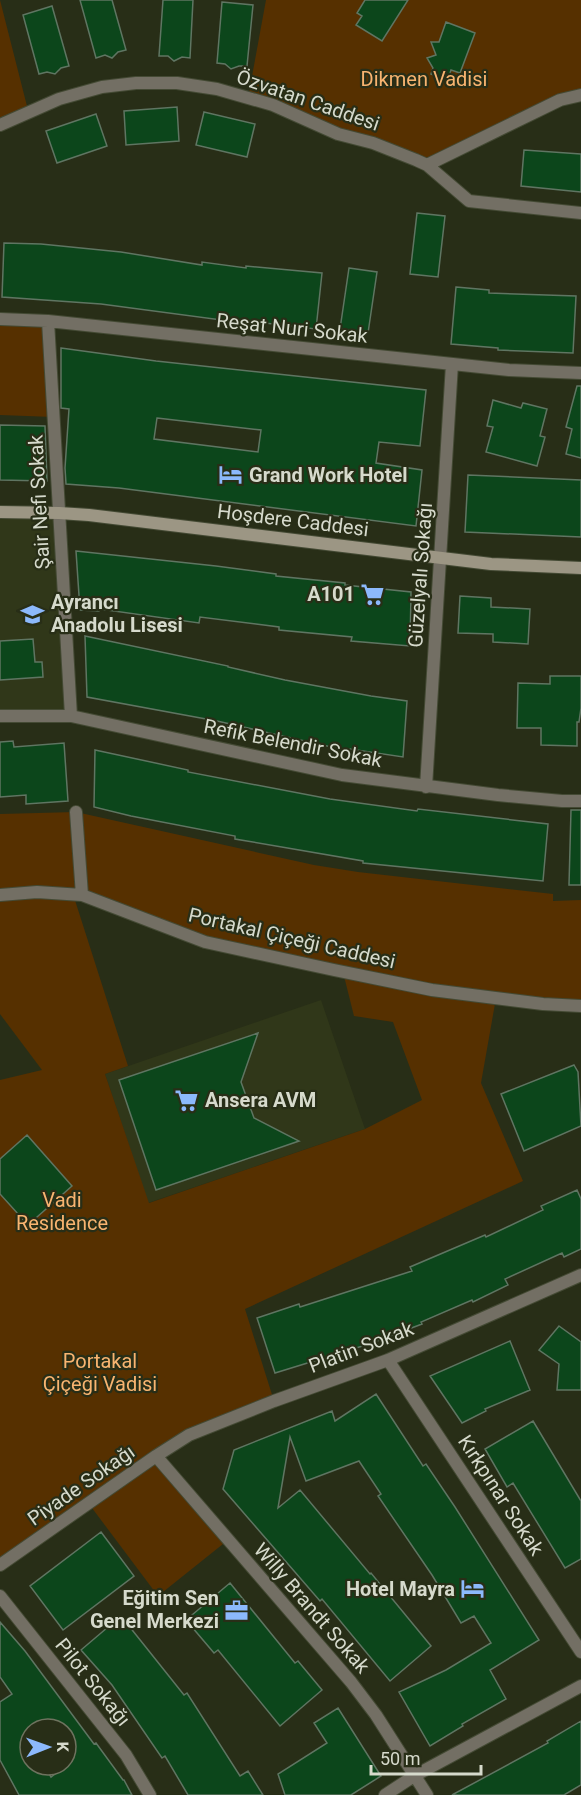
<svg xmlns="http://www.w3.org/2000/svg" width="581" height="1795" font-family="Roboto,sans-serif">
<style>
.built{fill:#303719}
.green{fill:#563000;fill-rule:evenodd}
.building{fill:#0c461b;stroke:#5f7562;stroke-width:1.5;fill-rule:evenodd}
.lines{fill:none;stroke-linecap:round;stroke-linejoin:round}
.minor-casing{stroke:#444a34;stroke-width:14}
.secondary-casing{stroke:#444a34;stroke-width:14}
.minor{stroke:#736f64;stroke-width:12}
.secondary{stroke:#9c9684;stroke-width:12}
.labels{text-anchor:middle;stroke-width:4.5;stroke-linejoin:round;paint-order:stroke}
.park-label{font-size:20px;fill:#f8b470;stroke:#282e17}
.street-label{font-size:20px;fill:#d6dacc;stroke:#282e17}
.poi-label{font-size:20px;font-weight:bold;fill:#d6dacc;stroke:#282e17;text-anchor:start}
</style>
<rect width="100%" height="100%" fill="#282e17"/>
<path class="built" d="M0,512L59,513L71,716H0Z
M321,1000L365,1129L148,1203L105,1074Z"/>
<path class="green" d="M0,0L29,114L0,125Z
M266,0H581V95L427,165L248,98Z
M0,319L48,321L53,417L0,415Z
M76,812L314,865L358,872L553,894V901L581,900V1006L496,998L481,1083L523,1181L245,1309L274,1401L156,1456L228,1540L158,1596L89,1504L0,1565V1080L42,1070L0,1014V814ZM73,894L205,942L343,972L354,1016L393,1022L422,1100L365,1129L149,1203L105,1074L128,1066Z"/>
<path class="building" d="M80,0H112L126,50L118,52L112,58L105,55L96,58Z
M163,0H193L190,58L182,57L174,61L168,56H159Z
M365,0H408L382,41L356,25L362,16L357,13Z
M222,2L253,5L247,66H239L231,69L225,64L217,63Z
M52,6L69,66L61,68L55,74L47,72L39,74L23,15Z
M446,22L475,33L460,73L451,70L448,80L431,74L433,68L427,58L436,55L431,42H439Z
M177,107L179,141L126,145L124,111Z
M204,112L255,124L247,157L196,145Z
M96,114L107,146L57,163L46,131Z
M524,150L581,154V192L521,186Z
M417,213L445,216L438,277L410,274Z
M4,243L41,244L121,252L202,265V262L246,268V266L322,273L316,329L230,319L229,321L101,304L2,297Z
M349,268L377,272L368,333L340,329Z
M456,287L489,290V293L576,296L573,353L498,350V348L451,344Z
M61,348L156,361L426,390L420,446L379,442L376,463L422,470L416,526L119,488L66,484L65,468L69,409L61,408ZM157,418L261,430L258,452L154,439Z
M577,386H581V458L566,454L572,429L566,427Z
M493,400L521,408L523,403L547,409L540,436L545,437L537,466L486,452L493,427L487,426Z
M0,425L45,426L47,481L0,480Z
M468,475L581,480V537L465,532Z
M76,551L216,566L276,574V576L345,583V585L411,592L410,646L351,641L352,637L279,630V627L200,617L199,623L100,609L99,611L80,610Z
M460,596L491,598V607L530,609L528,644L493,642V634L458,633Z
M85,636L228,666V667L285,680L371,696L407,701L403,757L350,749L349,751L217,721L87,697Z
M33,639L35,662H42L43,677L0,680V641Z
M550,676H581V708L579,722H577V746L541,745V728H517L518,683L550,684Z
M13,741L14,747L64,743L68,801L26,804V795L0,797V742Z
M95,750L188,770V772L330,799L417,811L418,809L548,824L543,881L363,863V861L235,839V836L131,816L94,807Z
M571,810H581V885H569Z
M258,1033L241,1082L254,1118L299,1141L156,1190L119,1080Z
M574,1065L578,1072L581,1126L524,1151L501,1094Z
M27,1135L72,1186L28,1225L0,1194V1159Z
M577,1190L581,1199V1249L564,1257L562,1253L505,1279L508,1285L473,1302L472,1300L421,1322L422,1324L369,1344L275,1373L257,1318L299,1304L300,1307L412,1271L410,1267L485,1235L486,1237L543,1210L541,1206Z
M559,1326L581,1342V1390H557L559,1364L539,1350Z
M510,1341L530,1390L485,1409L486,1411L462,1423L430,1376Z
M376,1394L423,1466L426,1464L455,1507L539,1640L490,1670L506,1699L462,1724L463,1726L430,1746L399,1692L446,1670L491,1643L474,1616L461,1623L432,1575L378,1496L381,1494L359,1461L306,1481L290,1437L278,1508L300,1490L370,1574L371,1573L431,1646L390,1681L322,1599L320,1601L223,1489L234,1450L332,1411L335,1421Z
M533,1421L581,1501V1559L565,1568L513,1483L507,1487L485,1449Z
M101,1532L134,1576L63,1630L30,1586Z
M230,1583L295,1663L298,1661L322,1690L280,1726L218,1650L214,1653L186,1620Z
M121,1616L184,1695L187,1693L240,1776L248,1771L263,1795H188L165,1756L162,1758L112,1685L81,1650Z
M0,1622L25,1651L94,1744L96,1743L123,1780H124L132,1795H19L0,1760V1702L12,1694L0,1677ZM30,1729H66V1765L51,1777L44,1765H30Z
M338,1708L381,1776L351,1795H285L278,1774L327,1743L314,1723Z
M581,1721V1785L564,1795H452L548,1743L547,1741Z"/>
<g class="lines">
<defs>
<path id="minor" d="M0,125L59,99L102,87L136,83H177L217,89L273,105L338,134L373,143L416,160L427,165L469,201L581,213
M427,165L560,100L581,95
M0,319L48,321L509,370L581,373
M48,321L71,716
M0,716H71L342,775L498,795L562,801H581
M426,787L452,364
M76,812L82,895
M0,895L37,892L82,895L205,942L334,970L432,990L543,1004L581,1006
M388,1360L581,1652
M156,1456L351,1682L376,1715L427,1795
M0,1565L156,1456L189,1435L274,1401L388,1360L581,1275
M0,1596L126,1755L150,1795
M385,1795L414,1776L581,1686"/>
<path id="secondary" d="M0,512L59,513L89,515L491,564L581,568"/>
</defs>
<use href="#minor" class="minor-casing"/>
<use href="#secondary" class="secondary-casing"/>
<use href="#minor" class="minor"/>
<use href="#secondary" class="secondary"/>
</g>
<defs>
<symbol id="hotel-bare" viewBox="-9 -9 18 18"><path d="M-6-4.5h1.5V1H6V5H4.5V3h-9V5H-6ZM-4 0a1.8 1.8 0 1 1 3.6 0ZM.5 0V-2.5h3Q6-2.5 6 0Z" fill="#8cb9fc" stroke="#282e17" stroke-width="2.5" paint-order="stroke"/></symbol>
<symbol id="supermarket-bare" viewBox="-9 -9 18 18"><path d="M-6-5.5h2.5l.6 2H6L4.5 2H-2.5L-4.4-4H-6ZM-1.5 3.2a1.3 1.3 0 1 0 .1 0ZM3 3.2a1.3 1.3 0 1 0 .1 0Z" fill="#8cb9fc" stroke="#282e17" stroke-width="2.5" paint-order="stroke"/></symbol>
<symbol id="school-bare" viewBox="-9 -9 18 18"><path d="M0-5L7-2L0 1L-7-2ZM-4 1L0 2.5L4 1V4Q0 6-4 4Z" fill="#8cb9fc" stroke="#282e17" stroke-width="2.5" paint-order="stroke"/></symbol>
<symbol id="office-bare" viewBox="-9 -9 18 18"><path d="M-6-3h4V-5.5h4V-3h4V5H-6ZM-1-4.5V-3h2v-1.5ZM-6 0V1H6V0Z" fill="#8cb9fc" stroke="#282e17" stroke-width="2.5" paint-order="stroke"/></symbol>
</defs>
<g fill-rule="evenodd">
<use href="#hotel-bare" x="214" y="458" width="33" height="33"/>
<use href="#supermarket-bare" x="356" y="578" width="33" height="33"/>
<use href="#school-bare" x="16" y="598" width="33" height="33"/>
<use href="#supermarket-bare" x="170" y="1084" width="33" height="33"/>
<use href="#hotel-bare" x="456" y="1572" width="33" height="33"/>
<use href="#office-bare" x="220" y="1594" width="33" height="33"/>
</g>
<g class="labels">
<g class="park-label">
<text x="424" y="86">Dikmen Vadisi</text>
<text x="62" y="1207">Vadi<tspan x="62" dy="23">Residence</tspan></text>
<text x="100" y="1368">Portakal<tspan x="100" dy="23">Çiçeği Vadisi</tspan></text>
</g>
<g class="street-label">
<text transform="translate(308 100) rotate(19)" y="7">Özvatan Caddesi</text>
<text transform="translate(292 328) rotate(6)" y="7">Reşat Nuri Sokak</text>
<text transform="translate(39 502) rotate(-93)" y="7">Şair Nefi Sokak</text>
<text transform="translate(293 520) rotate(7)" y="7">Hoşdere Caddesi</text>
<text transform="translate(420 575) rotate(-86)" y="7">Güzelyalı Sokağı</text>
<text transform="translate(293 743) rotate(11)" y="7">Refik Belendir Sokak</text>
<text transform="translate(292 938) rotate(13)" y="7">Portakal Çiçeği Caddesi</text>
<text transform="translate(361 1347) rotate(-21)" y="7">Platin Sokak</text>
<text transform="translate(81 1485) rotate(-35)" y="7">Piyade Sokağı</text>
<text transform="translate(501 1495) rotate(57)" y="7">Kırkpınar Sokak</text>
<text transform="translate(312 1608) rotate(49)" y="7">Willy Brandt Sokak</text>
<text transform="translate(93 1682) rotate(51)" y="7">Pilot Sokağı</text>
</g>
<g class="poi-label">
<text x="249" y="482">Grand Work Hotel</text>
<text x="355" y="601" text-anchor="end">A101</text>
<text x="51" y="609">Ayrancı<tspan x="51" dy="23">Anadolu Lisesi</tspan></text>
<text x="205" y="1107">Ansera AVM</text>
<text x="455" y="1596" text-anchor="end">Hotel Mayra</text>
<text x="219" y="1605" text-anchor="end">Eğitim Sen<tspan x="219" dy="23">Genel Merkezi</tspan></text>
</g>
</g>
<g transform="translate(48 1747) rotate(89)"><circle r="28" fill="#282e17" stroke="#6e735f" stroke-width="1.5"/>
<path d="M0-4.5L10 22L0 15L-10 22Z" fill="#8cb9fc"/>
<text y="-9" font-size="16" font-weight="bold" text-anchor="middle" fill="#d6dacc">K</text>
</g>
<path d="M371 1765v9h110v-9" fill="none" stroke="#d6dacc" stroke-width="3"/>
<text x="380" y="1765" font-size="18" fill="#d6dacc" stroke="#282e17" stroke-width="4.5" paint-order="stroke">50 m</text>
</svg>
